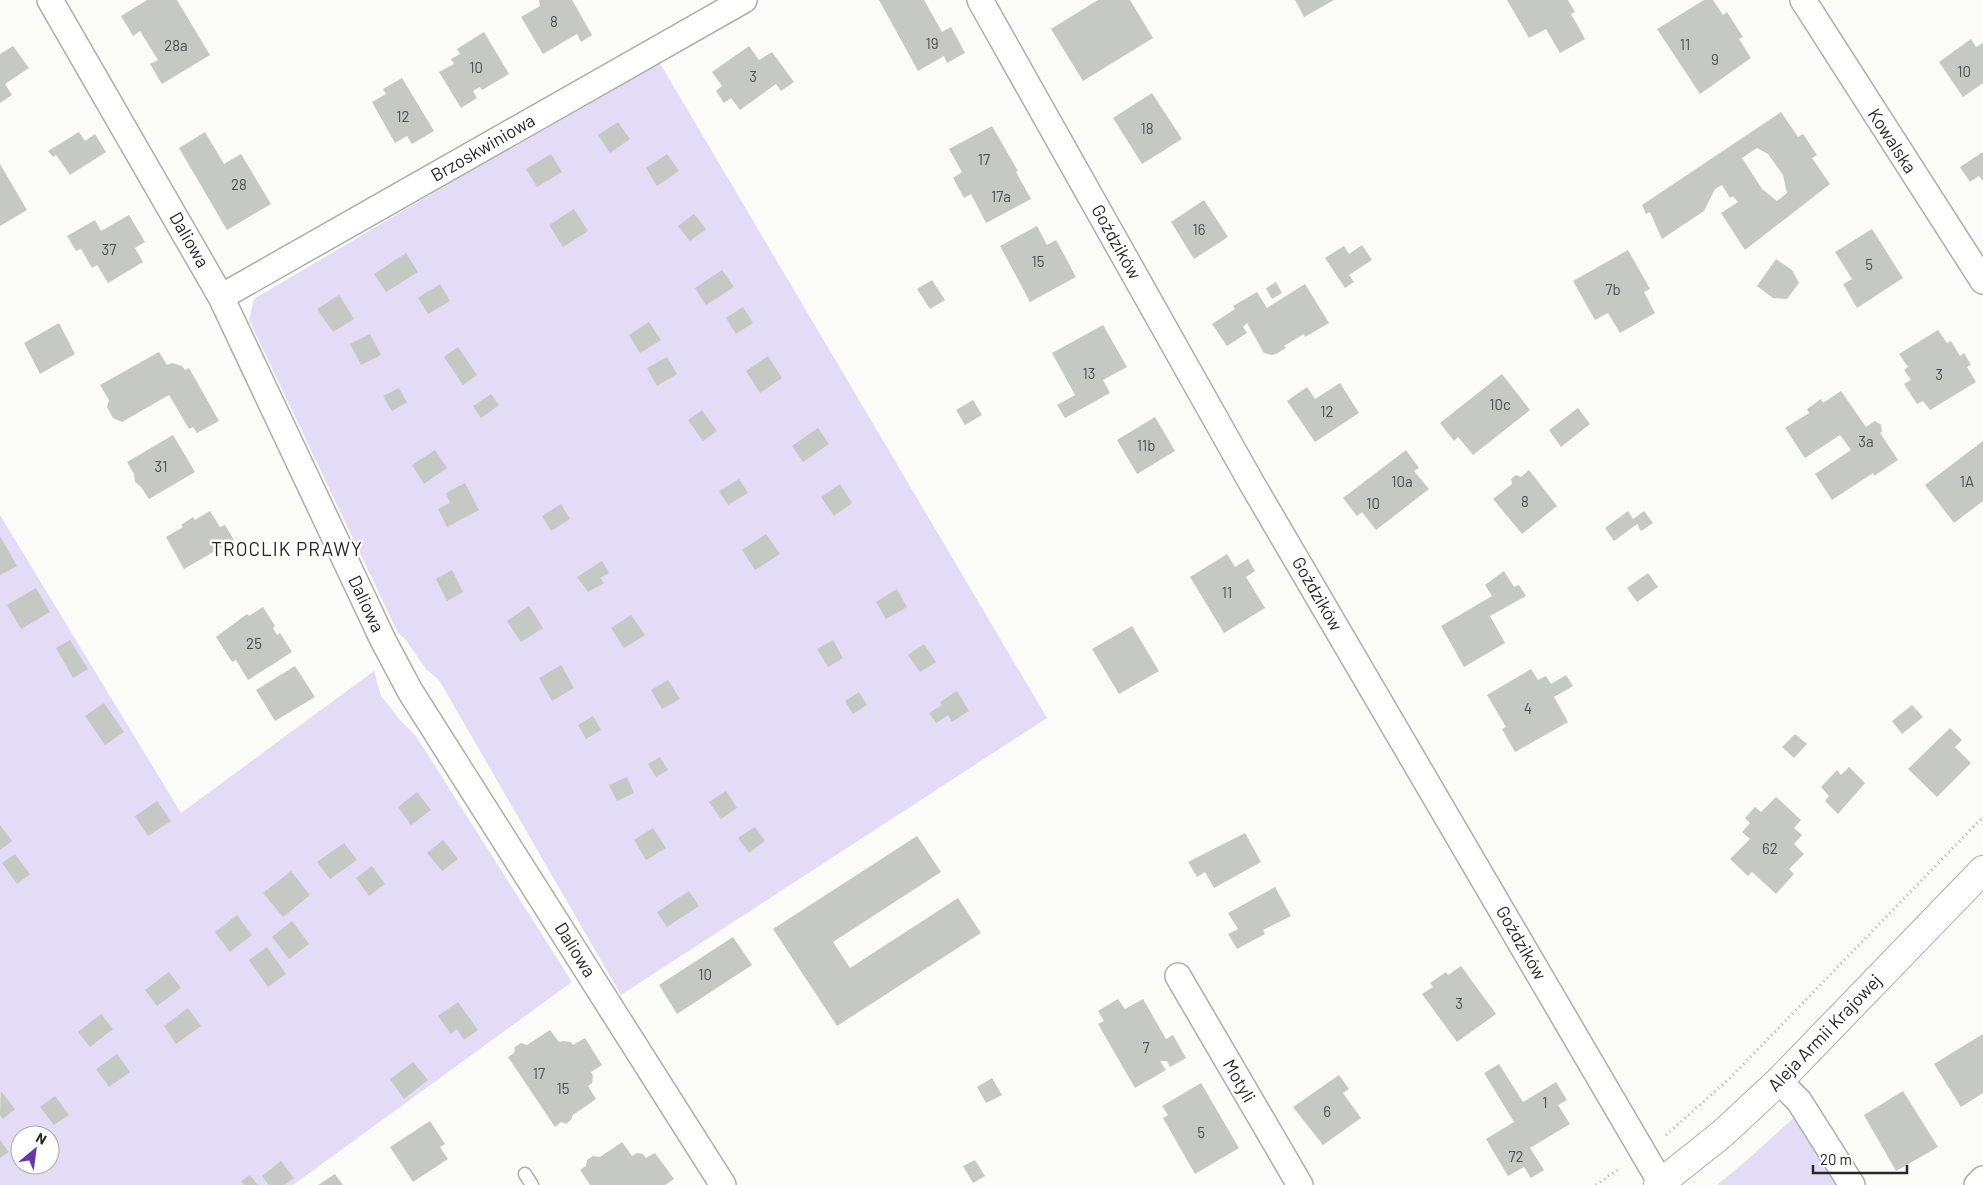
<svg xmlns="http://www.w3.org/2000/svg" width="1983" height="1185" font-family="Barlow,sans-serif">
<style>
.green{fill:#e3dcf6;fill-rule:evenodd}
.building{fill:#c6c8c4;fill-rule:evenodd}
.lines{fill:none;stroke-linecap:round;stroke-linejoin:round}
.service-casing{stroke:#adaeaa;stroke-width:15}
.minor-casing{stroke:#adaeaa;stroke-width:28}
.tertiary-casing{stroke:#adaeaa;stroke-width:30}
.path{stroke:#adaeab;stroke-width:3;stroke-dasharray:1 4;stroke-linecap:butt}
.service{stroke:#fff;stroke-width:12}
.minor{stroke:#fff;stroke-width:25}
.tertiary{stroke:#fff;stroke-width:28}
.labels{text-anchor:middle;stroke-width:5;stroke-linejoin:round;paint-order:stroke}
.number-label{font-size:15px;fill:#4f4f4e}
.street-label{font-size:18px;fill:#272726;stroke:#fff}
.neighbourhood-label{font-size:19px;letter-spacing:1px;fill:#272726;stroke:#fff}
</style>
<rect width="100%" height="100%" fill="#fbfcf8"/>
<path class="green" d="M658,60L1047,718L621,995L439,680L426,669L405,639L398,633L249,320L254,299Z
M0,515L181,813L374,671L381,696L400,720L416,736L572,982L293,1185H0ZM20,1135H50V1165H20Z
M1798,1114L1841,1185H1717L1746,1161Z"/>
<path class="building" d="M147,0H177L210,55L162,84L150,64L158,60L140,31L133,36L121,16Z
M539,0H572L592,35L581,42L577,34L543,54L521,17L540,6Z
M879,0H924L942,32L951,27L965,53L947,63L944,56L918,71Z
M1098,0H1130L1153,38L1083,81L1051,29Z
M1295,0H1334L1304,17Z
M1507,0H1568L1575,12L1571,14L1585,39L1560,53L1546,29L1529,38Z
M1704,0H1713L1723,15L1727,12L1743,37L1739,39L1751,58L1700,94L1657,29Z
M484,32L509,74L482,90L480,87L473,91L477,98L461,108L439,72L454,64L451,59L460,54L457,49Z
M1971,39L1976,47L1983,43V83L1963,97L1939,62Z
M13,46L29,68L5,84L12,95L0,103V54Z
M749,46L759,60L772,52L794,82L781,91L776,84L740,110L731,98L724,103L716,91L722,86L712,72Z
M402,78L434,131L412,144L407,136L395,143L372,102L386,94L383,89Z
M1152,93L1182,139L1142,164L1113,118Z
M1781,112L1798,137L1803,134L1817,155L1812,158L1830,184L1745,250L1721,213L1738,202L1733,196L1730,198L1722,185L1715,189L1704,211L1662,239L1650,212L1646,214L1642,205ZM1757,148L1768,154L1783,175L1787,193L1777,201L1762,189L1742,158Z
M618,122L630,139L610,153L598,135Z
M992,126L1018,171L1016,172L1031,199L986,223L971,194L964,198L953,178L962,172L949,149Z
M79,132L85,141L95,134L106,152L70,175L56,155L53,157L48,151Z
M205,132L224,164L241,154L271,204L227,230L179,148Z
M1983,152V181L1979,176L1970,182L1960,167Z
M551,154L562,172L537,187L526,169Z
M667,154L679,171L657,186L646,168Z
M0,164L27,210L0,226Z
M1204,200L1228,237L1194,259L1171,222Z
M574,209L588,231L563,247L549,225Z
M694,214L706,229L690,241L678,226Z
M129,215L145,242L135,248L143,262L108,283L97,265L92,268L81,249L76,251L67,236L95,220L101,231Z
M1037,226L1047,245L1056,240L1076,277L1030,302L1000,246Z
M1872,229L1903,278L1857,308L1843,284L1852,279L1835,252Z
M1362,245L1372,260L1349,275L1354,282L1345,288L1325,258L1344,246L1349,254Z
M1628,250L1650,289L1644,292L1655,313L1620,333L1608,313L1595,320L1573,281Z
M406,253L418,272L386,292L374,274Z
M1776,259L1792,270L1799,283L1787,299L1773,298L1757,286Z
M722,270L734,287L706,305L695,288Z
M932,280L945,300L930,309L917,289Z
M1276,282L1282,293L1272,299L1266,288Z
M440,284L450,301L428,314L418,298Z
M1305,284L1329,323L1305,337L1304,334L1284,346L1286,348L1276,354L1272,355L1264,353L1247,323L1243,327L1247,333L1227,346L1212,324L1235,309L1233,306L1257,292L1267,308Z
M339,295L354,319L333,332L317,309Z
M743,307L753,323L736,334L726,318Z
M649,322L661,340L640,353L629,335Z
M59,323L75,354L40,374L24,343Z
M1103,325L1127,367L1103,380L1110,393L1065,418L1057,405L1075,395L1052,353Z
M1938,330L1947,343L1951,341L1960,356L1964,353L1971,365L1967,367L1976,382L1930,410L1923,401L1917,404L1904,384L1911,380L1904,370L1908,367L1899,354Z
M370,334L381,355L361,365L350,344Z
M458,347L477,375L463,385L444,357Z
M159,352L167,365L172,363L182,366L185,370L189,368L219,421L197,433L193,427L189,429L169,395L122,422L113,418L107,407L109,400L100,385Z
M768,356L782,378L760,393L746,371Z
M667,357L677,374L657,386L647,368Z
M1502,374L1530,410L1473,455L1458,437L1454,441L1440,423Z
M1340,383L1359,413L1315,442L1287,401L1307,387L1315,399Z
M399,388L407,402L392,411L383,396Z
M1841,391L1866,427L1875,421L1881,425L1882,432L1880,433L1898,460L1874,476L1873,473L1832,500L1815,474L1851,450L1840,435L1805,458L1785,428L1809,413L1807,409L1821,399L1823,403Z
M491,394L499,405L481,418L473,406Z
M973,400L982,415L965,425L956,410Z
M1578,408L1590,424L1561,447L1549,430Z
M702,410L717,431L703,441L688,420Z
M1155,417L1175,451L1137,474L1117,440Z
M818,428L829,444L803,462L792,446Z
M173,435L195,472L149,499L141,487L135,482L134,474L127,462Z
M1983,441V501L1954,523L1925,485Z
M435,450L447,468L424,484L412,465Z
M1406,450L1419,468L1414,471L1429,489L1376,530L1362,512L1357,516L1343,498Z
M1529,470L1557,506L1522,534L1493,499L1512,484L1511,479L1516,475L1521,477Z
M739,479L748,493L728,505L719,491Z
M465,483L479,510L447,527L438,509L450,503L446,493Z
M840,484L852,503L834,516L821,497Z
M561,504L570,519L551,531L542,516Z
M210,511L220,527L225,525L234,540L184,569L166,537L183,527L181,525L193,517L195,520Z
M1628,511L1633,519L1644,511L1653,523L1641,531L1637,524L1614,541L1605,528Z
M766,534L780,554L755,570L742,550Z
M0,536L17,566L0,575Z
M1227,554L1235,567L1248,559L1255,571L1246,577L1265,608L1224,633L1190,577Z
M602,561L609,573L600,578L604,583L588,592L577,577Z
M452,570L463,592L447,601L436,579Z
M1504,571L1514,587L1519,585L1526,596L1490,616L1505,643L1464,667L1441,626L1492,596L1485,585Z
M1648,573L1658,587L1637,602L1627,588Z
M36,588L50,612L21,629L7,605Z
M897,589L907,607L886,619L876,602Z
M529,606L543,628L521,642L507,621Z
M263,607L275,626L273,628L277,635L280,633L292,652L248,680L236,660L232,662L216,637L247,614L249,616Z
M631,615L645,635L624,648L611,628Z
M1132,626L1159,671L1119,694L1092,649Z
M70,640L88,669L73,678L56,648Z
M833,640L843,658L828,667L817,649Z
M924,644L936,662L920,672L908,655Z
M561,665L574,688L552,701L539,678Z
M295,666L315,697L275,721L256,690Z
M1531,669L1538,680L1546,676L1551,684L1566,675L1573,686L1554,697L1568,722L1515,752L1502,729L1506,727L1487,695Z
M668,680L680,699L662,709L651,690Z
M957,691L969,711L952,722L948,715L936,723L929,713L942,705L940,702Z
M859,692L867,705L853,714L845,701Z
M104,703L124,732L105,745L85,716Z
M1912,705L1923,717L1902,734L1892,721Z
M593,716L601,730L586,739L578,725Z
M1950,728L1962,740L1955,747L1971,763L1937,797L1908,769Z
M1795,734L1807,744L1794,758L1782,747Z
M660,757L668,770L656,777L648,764Z
M1849,767L1865,783L1838,814L1825,801L1829,796L1821,787L1837,770L1841,775Z
M627,777L634,793L617,801L609,785Z
M726,791L737,808L721,819L709,802Z
M417,792L431,810L411,825L398,807Z
M1776,797L1801,820L1794,828L1802,835L1794,844L1804,854L1789,869L1794,874L1776,894L1752,872L1748,876L1730,859L1750,839L1742,832L1750,823L1745,818L1755,807L1761,812Z
M157,801L171,821L148,836L135,816Z
M0,825L12,841L0,850Z
M755,827L765,841L749,853L738,838Z
M653,828L666,848L646,860L634,840Z
M1245,833L1261,862L1214,888L1205,872L1197,877L1188,862Z
M917,836L941,872L833,942L850,968L958,898L981,933L837,1026L773,929Z
M443,840L458,859L442,871L427,853Z
M344,843L357,860L330,879L317,862Z
M15,854L30,874L17,884L2,863Z
M372,866L385,884L369,896L356,878Z
M291,871L310,895L283,917L263,893Z
M1275,887L1291,916L1263,930L1265,934L1237,949L1228,934L1238,929L1228,913Z
M689,891L699,906L667,927L657,912Z
M237,915L252,935L230,952L215,932Z
M292,921L309,944L289,959L272,937Z
M733,937L752,965L677,1014L659,985Z
M267,947L286,974L268,987L249,960Z
M1461,966L1496,1014L1457,1042L1422,994L1433,987L1430,983L1446,972L1448,975Z
M169,972L181,988L157,1006L145,990Z
M1118,999L1125,1009L1143,999L1166,1039L1173,1035L1186,1058L1170,1067L1167,1061H1160L1166,1070L1135,1088L1098,1024L1104,1021L1098,1011Z
M458,1002L478,1030L464,1040L457,1029L451,1034L438,1016Z
M188,1008L201,1026L176,1044L164,1026Z
M101,1014L113,1029L90,1047L78,1032Z
M550,1030L559,1042L563,1041L571,1042L573,1045L585,1038L602,1065L591,1072L593,1076L592,1083L588,1086L596,1099L573,1115L571,1120L566,1124L561,1122L555,1127L508,1057L514,1053L515,1047L521,1043L527,1045Z
M1983,1034V1093L1961,1107L1934,1064Z
M117,1054L130,1072L109,1087L96,1069Z
M413,1062L428,1080L404,1099L390,1079Z
M1499,1064L1523,1102L1556,1082L1567,1100L1558,1105L1570,1124L1530,1148L1544,1170L1531,1178L1524,1167L1508,1176L1486,1139L1514,1122L1484,1073Z
M1339,1075L1349,1089L1343,1093L1361,1118L1323,1145L1293,1107Z
M992,1078L1002,1095L986,1103L977,1087Z
M1201,1083L1239,1148L1195,1174L1163,1118L1168,1115L1162,1106Z
M1,1091L15,1109L3,1119L0,1115Z
M1903,1091L1938,1147L1896,1171L1864,1115Z
M55,1096L69,1115L54,1125L40,1107Z
M430,1121L445,1144L440,1147L448,1159L413,1182L390,1147Z
M0,1140L9,1152L0,1158Z
M622,1142L632,1156L637,1153L643,1154L646,1158L655,1153L674,1179L665,1185H590L580,1170L586,1166L587,1160L593,1156L600,1157Z
M975,1160L985,1176L973,1183L963,1166Z
M281,1161L294,1178L284,1185H269L262,1176Z
M335,1174L343,1185H318Z
M250,1175L258,1185H244L241,1181Z"/>
<g class="lines">
<defs>
<path id="service" d="M525,1174L532,1185"/>
<path id="minor" d="M50,0L221,297L383,640L410,691L723,1185
M980,0L1251,482L1661,1183
M1803,0L1983,281
M221,297L744,0
M1178,976L1300,1185
M1779,1081L1799,1101L1852,1185
M1977,1185L1983,1179"/>
<path id="tertiary" d="M1658,1185L1722,1134L1779,1081L1983,870"/>
</defs>
<use href="#service" class="service-casing"/>
<use href="#minor" class="minor-casing"/>
<use href="#tertiary" class="tertiary-casing"/>
<path class="path" d="M1666,1135L1730,1078L1983,817
M1596,1185L1620,1168"/>
<use href="#service" class="service"/>
<use href="#minor" class="minor"/>
<use href="#tertiary" class="tertiary"/>
</g>
<g class="labels">
<g class="number-label">
<text x="554" y="27">8</text>
<text x="932" y="49">19</text>
<text x="1685" y="50">11</text>
<text x="176" y="51">28a</text>
<text x="1715" y="65">9</text>
<text x="476" y="73">10</text>
<text x="1964" y="77">10</text>
<text x="753" y="82">3</text>
<text x="403" y="122">12</text>
<text x="1147" y="134">18</text>
<text x="984" y="165">17</text>
<text x="239" y="190">28</text>
<text x="1001" y="202">17a</text>
<text x="1199" y="235">16</text>
<text x="109" y="255">37</text>
<text x="1038" y="267">15</text>
<text x="1869" y="270">5</text>
<text x="1613" y="295">7b</text>
<text x="1089" y="379">13</text>
<text x="1939" y="380">3</text>
<text x="1500" y="410">10c</text>
<text x="1327" y="417">12</text>
<text x="1866" y="447">3a</text>
<text x="1146" y="451">11b</text>
<text x="161" y="472">31</text>
<text x="1402" y="487">10a</text>
<text x="1967" y="487">1A</text>
<text x="1525" y="507">8</text>
<text x="1373" y="509">10</text>
<text x="1227" y="598">11</text>
<text x="254" y="649">25</text>
<text x="1528" y="714">4</text>
<text x="1770" y="854">62</text>
<text x="705" y="980">10</text>
<text x="1459" y="1009">3</text>
<text x="1146" y="1053">7</text>
<text x="539" y="1079">17</text>
<text x="563" y="1094">15</text>
<text x="1545" y="1108">1</text>
<text x="1327" y="1117">6</text>
<text x="1201" y="1138">5</text>
<text x="1516" y="1162">72</text>
</g>
<g class="street-label">
<text transform="translate(1892 141) rotate(57)" y="6">Kowalska</text>
<text transform="translate(483 148) rotate(-30)" y="6">Brzoskwiniowa</text>
<text transform="translate(189 240) rotate(60)" y="6">Daliowa</text>
<text transform="translate(1116 242) rotate(61)" y="6">Goździków</text>
<text transform="translate(1317 594) rotate(60)" y="6">Goździków</text>
<text transform="translate(366 604) rotate(65)" y="6">Daliowa</text>
<text transform="translate(1521 943) rotate(60)" y="6">Goździków</text>
<text transform="translate(575 950) rotate(58)" y="6">Daliowa</text>
<text transform="translate(1825 1033) rotate(-46)" y="6">Aleja Armii Krajowej</text>
<text transform="translate(1239 1081) rotate(60)" y="6">Motyli</text>
</g>
<g class="neighbourhood-label">
<text x="287" y="556">TROCLIK PRAWY</text>
</g>
</g>
<g transform="translate(35 1150) rotate(29)"><circle r="24" fill="#ffffff" stroke="#a9a9a8"/>
<path d="M0-4L9 19L0 12L-9 19Z" fill="#6737af"/>
<text y="-8" font-size="14" font-weight="bold" text-anchor="middle" fill="#272726">N</text>
</g>
<path d="M1813 1165v8h94v-8" fill="none" stroke="#272726" stroke-width="2.5"/>
<text x="1820" y="1165" font-size="15" fill="#272726" stroke="#ffffff" stroke-width="4" paint-order="stroke">20 m</text>
</svg>
